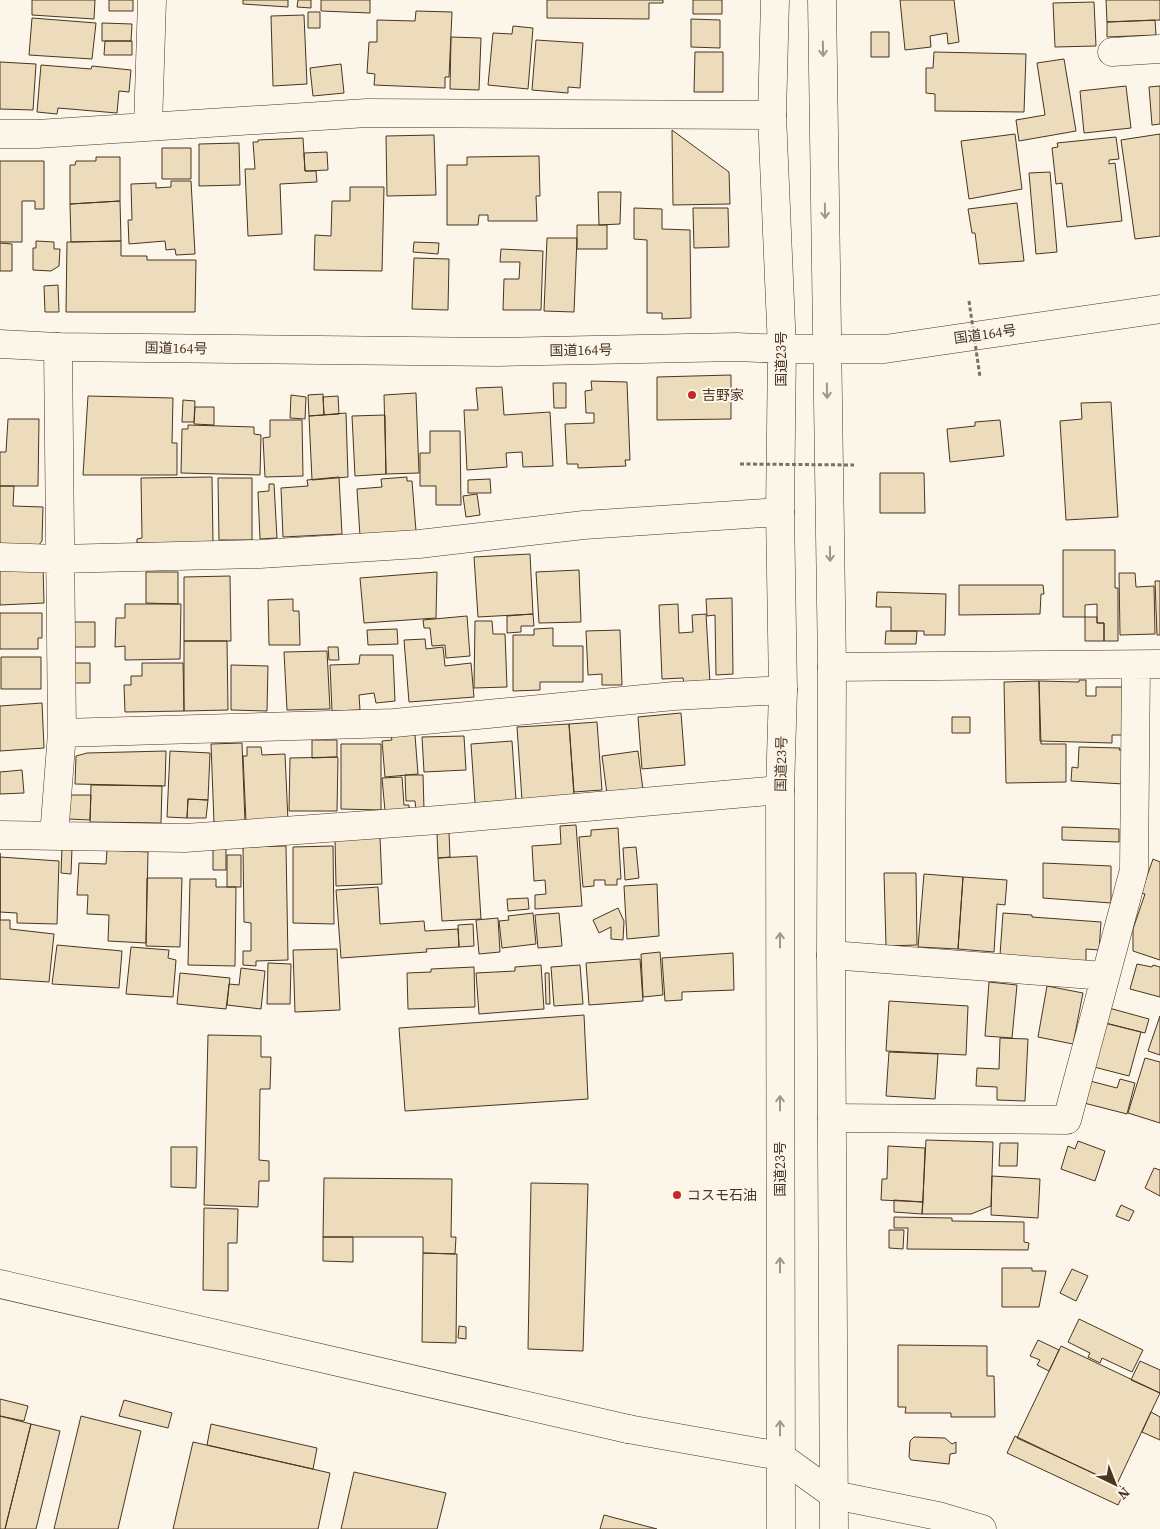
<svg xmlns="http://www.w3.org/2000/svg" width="1160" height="1529" font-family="'Source Serif 4','Noto Sans JP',serif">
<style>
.building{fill:#ecdcbc;stroke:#4a3520}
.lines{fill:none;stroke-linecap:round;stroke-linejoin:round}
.street-casing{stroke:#4a3520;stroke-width:29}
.secondary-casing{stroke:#4a3520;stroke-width:29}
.highway-casing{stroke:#4a3520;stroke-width:29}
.street{stroke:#fbf6e9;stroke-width:28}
.secondary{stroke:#fbf6e9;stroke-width:28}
.highway{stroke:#fbf6e9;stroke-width:28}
.path-bridge{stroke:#7f6f5c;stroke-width:3;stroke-dasharray:4 2.5;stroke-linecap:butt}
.oneway{stroke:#a29684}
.poi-dot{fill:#c62828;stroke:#fbf6e9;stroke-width:2}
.labels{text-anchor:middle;stroke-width:4;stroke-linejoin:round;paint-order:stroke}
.street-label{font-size:14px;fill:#4a3520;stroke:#fbf6e9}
.poi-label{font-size:14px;fill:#4a3520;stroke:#fbf6e9;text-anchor:start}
</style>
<rect width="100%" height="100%" fill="#fbf6e9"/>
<path class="building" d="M32,0H95L94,19L32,15Z
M109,0H133V11H109Z
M243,0H288V7L243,4Z
M298,0H311V8L297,7Z
M321,0H370V13L321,11Z
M547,0H663V3H649V19L547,18Z
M693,0H722V14H693Z
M900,0H954L959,42L948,44L947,33L930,36L931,47L905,50Z
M1106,0H1160V20L1107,22Z
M1094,2L1096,46L1055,47L1053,3Z
M416,11L452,12L449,77H445V88L374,85L375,74L367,73L369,42H377V20L415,21Z
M308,12H320V28H308Z
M304,15L307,84L273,86L271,16Z
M32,18L96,23L92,59L29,55Z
M691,19L720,20V48L691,47Z
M1155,20L1156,35L1107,37V22Z
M102,23L132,24L131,41H102Z
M513,26L533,28L528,89L488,85L493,33L512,34Z
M871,32H889V57H871Z
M451,37L481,38L479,90L450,89Z
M536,40L583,43L580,88L568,87V93L532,90Z
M105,41H132V55H104Z
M695,52H723V92H694Z
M934,52L1026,54L1024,112L935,111V94L926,93V68H933Z
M1064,59L1076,131L1019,141L1016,120L1045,115L1037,63Z
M0,62L36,64L33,110L0,109Z
M341,64L344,93L313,96L310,68Z
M41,65L91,69L92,66L131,70L129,92L119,91L117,113L58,108L57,114L37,112Z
M1126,86L1131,128L1084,133L1080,91Z
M1160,86V124L1152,125L1149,87Z
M672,130L729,172L730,204L673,205Z
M1015,134L1022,189L969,199L961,141Z
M1160,134V236L1135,239L1121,140Z
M434,135L436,195L387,196L386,136Z
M1116,137L1119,159L1109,160V164L1115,163L1122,221L1067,227L1062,183L1056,184L1052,148L1058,147L1057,143Z
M303,138L305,171H316L317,182L280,184L282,234L248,236L245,169H255L253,142H258V140Z
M239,143L240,185L199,186V144Z
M162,148H191V179H162Z
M327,152L328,170L305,171L304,153Z
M539,156L540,196H536L537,221H488V215H479L478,225H447V165H467V157Z
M96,157H120V201L70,204V165H75L76,161H96Z
M0,161H44V209H35V201H22V242H0Z
M1050,172L1057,252L1036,254L1029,173Z
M171,181H191L195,254L176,255L175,249L166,250L165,241L129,244L128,220H132L131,184L156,183V188L171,187Z
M350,187H384L382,271L314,270L315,235L331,236L332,201H350Z
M598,192H621L620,224L599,225Z
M120,201L121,241L71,242L70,204Z
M1017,203L1024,261L979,264L975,233H972L968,209Z
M634,208L662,209V229L690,230L691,318L662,319V313H647V240L634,239Z
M693,208H728L729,247L694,248Z
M577,225H607V249H577Z
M547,238H577L574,312L544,311Z
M36,241L54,242V249H60L59,266L51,271L33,270V248H36Z
M121,241V256H147V260H196L195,312H66L67,242Z
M414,242L439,243L438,254L413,252Z
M0,243L12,244V271H0Z
M501,249L543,251L541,310H503L504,279H519L520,262H500Z
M414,258L449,259L448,310L412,309Z
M58,285L59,312H45L44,286Z
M731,375V419L657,420V377Z
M591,381L627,382L630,460H625L626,466L578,468V464H567L565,424L594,423V413H586L585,391L592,390Z
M553,383H566V408H554Z
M502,387L504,415L550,412L553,466L523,467L522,452L506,453L507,467L467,470L464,410H478L476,388Z
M416,393L419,473L386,474L384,395Z
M323,394L324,415L309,416L308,395Z
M291,395L306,397L305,419L290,418Z
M88,396L173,398L172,443H177V475H83Z
M338,396L339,414L324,415L323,397Z
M183,400L195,401L194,422H182Z
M1111,402L1118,517L1066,520L1060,421L1082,419L1081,403Z
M195,407H214V425L194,424Z
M346,413L348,477L312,480L309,416Z
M385,415L386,474L355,476L352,416Z
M8,419H39L38,486H0V452H6Z
M270,420H302L303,476L265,477L263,438L270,437Z
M1000,420L1004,456L950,462L947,429L975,426V422Z
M188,425L254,427V434L261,435L260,475L181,473L182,429H188Z
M430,431H460L461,505H436V486H420V453H430Z
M880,473H924L925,513H880Z
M212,477L213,543H137V539L142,538L141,478Z
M339,477L342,534L283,537L281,488L308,486L307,480Z
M407,477V481H412L416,531L360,536L357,489L382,487L381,479Z
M218,478H252V540H219Z
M490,479L491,493H468V480Z
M269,484H274L277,538L260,539L258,492L269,491Z
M0,486H14L13,506L43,507L42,541L38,546H0Z
M477,494L480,515L466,517L463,496Z
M1063,550H1115V588H1118V641H1104V623H1097V604L1085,605V617H1063Z
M530,554L533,614L478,617L474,557Z
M43,566L44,603L0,605V567Z
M579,570L581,622L539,623L536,572Z
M146,572H178V604L146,603Z
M437,572L436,618L364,623L360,578Z
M1119,573H1135L1136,587L1154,586L1155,634L1120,635Z
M230,576L231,641H184V577Z
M1155,581H1160V635H1157Z
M959,585H1043L1044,594H1041L1040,614L959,615Z
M877,592L946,594L945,635H924V631H891V607H876Z
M732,598L733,674L716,675L715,615L707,616L706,599Z
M293,599V611H299L300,645H269L268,600Z
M125,604H181L180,659L125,660V646L115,647L116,618H125Z
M678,604L679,633L693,632L692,615L706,614L710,683L684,684L683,678L662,679L659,605Z
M0,613H42V638H38V649H0Z
M533,614L534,626H521V632L507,633V616Z
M467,616L470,656L446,658L445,645L432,646L430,628H424L423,620Z
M1085,617H1097V623H1104V641H1085Z
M475,621H492L493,634H505L507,687L474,688Z
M73,622H95V647H73Z
M553,628V646H583V682H540V690L513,691V635H534V629Z
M397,629L398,644L368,645L367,630Z
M620,630L622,685H602V674L588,675L586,631Z
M886,631H917L916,644H885Z
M425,639L426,649L443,647L445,666L471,663L474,697L409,702L404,640Z
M184,641H227L228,710L184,711Z
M328,647H338L339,660H329Z
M327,651L330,709L287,710L284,652Z
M360,655H393L395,701L376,703L374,693L359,695L360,710L332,711L330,665L359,664Z
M1,657H41V689H1Z
M74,663H90V683H74Z
M142,663H183L184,711L125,712L124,685H131V676H142Z
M231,665L268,666L267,711L231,710Z
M1079,680H1086V696H1096V687H1123L1125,735H1112V743L1040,741L1039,681L1079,682Z
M1039,681L1041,744H1066V782L1006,783L1004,682Z
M42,703L44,748L0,751V706Z
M681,713L685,765L642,769L638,717Z
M952,717H970V733H952Z
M597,722L602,790L574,792L569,724Z
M569,724L574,796L522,800L517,727Z
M415,735L418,774L385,777L382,741L392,740L391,736Z
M464,736L466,770L424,772L422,737Z
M312,740H337V757L312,758Z
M512,741L516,800L475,803L471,744Z
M242,743L245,822L214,823L211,744Z
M341,744H381V810L341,809Z
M247,747H261L262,755L285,754L288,821L246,822L243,756H247Z
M1079,747L1120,748L1119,750H1124V784L1071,781L1072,767L1078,768Z
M166,751L165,786L75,784L76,756L87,753Z
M170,751L210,753L208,800L188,799L187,818L167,817Z
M638,751L643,790L607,794L602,756Z
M337,757L338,758L337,811H289L290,758Z
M22,770L24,793L0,794V772Z
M405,775H423L424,809L416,810L415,801H406Z
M402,777L404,805H409V810L385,811L382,778Z
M91,785L162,786L161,823L90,822Z
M69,795H91L90,820L68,819Z
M188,799L208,800L206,818H187Z
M576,825L582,906L535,909V895L546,894L545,880L534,881L532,846L561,844L560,826Z
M1062,827L1119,829V842L1062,840Z
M618,828L621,879H617V885H605V880H594V886L583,887L579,837L591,836V830Z
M449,832L450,857L438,858L437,834Z
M380,837L382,884L336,886L335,839Z
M286,846L288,960L256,961V966L243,965V951H251V923L244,922L243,847Z
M333,846L334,924L293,923V847Z
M62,847L72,848L71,874L61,873Z
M636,847L639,878L625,880L623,848Z
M213,848H226V870H213Z
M107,850L148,852L146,943L108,941L109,915L87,914L88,895H77L79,863L106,864Z
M0,853V920H10V929L54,934L49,982L0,979Z
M227,855H241V887H227Z
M477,856L481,919L442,921L438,858Z
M0,857L59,861L57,924L17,923V913L0,912Z
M1153,859L1160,862V960L1133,951V929L1145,894L1141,893Z
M1043,863L1111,866V903L1043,898Z
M884,873H916L917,945L886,946Z
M924,874L963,877L958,949L918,947Z
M963,877L1007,880L1005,905L997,904L994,952L958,949Z
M147,878H182L180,947L146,946Z
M190,879H216V887H236L235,966L188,965Z
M657,884L659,936L627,939L624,886Z
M378,887L380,924L424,921L425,931L458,929L459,947L426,949L427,952L341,958L336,890Z
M528,898L529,909L508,911L507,899Z
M618,908L624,921L623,940L611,939V927L599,933L593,920Z
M533,913L536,944L502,948L499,921L509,920L508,916Z
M559,913L562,946L538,948L535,915Z
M1003,913L1032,915V917L1101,922L1099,950L1086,949V962L1000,955Z
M498,918L500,952L479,954L476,920Z
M473,924L474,946L459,947L458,925Z
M57,945L122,951L119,988L52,984Z
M131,947L169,950L168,958L176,960L173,997L126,994Z
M337,949L340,1010L295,1012L293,950Z
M660,952L663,995L643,997L641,954Z
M733,953L734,990L682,992V1000L665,1001L662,958Z
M640,959L643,1001L589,1005L586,963Z
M268,963L291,964L290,1004H267Z
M1137,964L1152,967L1153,965L1160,967V997L1130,989Z
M541,965L544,1009L479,1014L476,973L515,971V967Z
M580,965L583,1004L554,1006L551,967Z
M474,967L475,1007L408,1009L407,973L431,972V969Z
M241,968L265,971L261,1009L227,1005L229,984L239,985Z
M180,973L230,978L226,1009L177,1004Z
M545,973H549L550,1004H546Z
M989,982L1017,985L1012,1038L985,1036Z
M1047,986L1083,993L1073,1044L1038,1037Z
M889,1001L968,1006L966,1055L886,1051Z
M1109,1008L1149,1019L1145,1033L1105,1023Z
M584,1015L588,1099L405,1111L399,1028Z
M1160,1016V1055L1148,1051Z
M1105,1023L1141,1032L1129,1076L1094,1067Z
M208,1035L261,1036V1057H271L270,1089H260L259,1160L269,1161V1181H259L258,1207L204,1205Z
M1000,1038L1028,1039L1025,1101L997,1100V1087L976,1086L977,1068L999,1069Z
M889,1052L938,1054L935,1099L886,1096Z
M1145,1058L1160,1062V1123L1128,1113Z
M1120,1079L1135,1083L1127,1114L1084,1103L1090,1081L1117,1088Z
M926,1140L993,1142L991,1206L971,1214H922Z
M1078,1141L1105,1151L1095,1181L1061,1169L1068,1146L1075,1149Z
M1000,1143H1018L1017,1166H999Z
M888,1146L925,1148L923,1202L881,1200L882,1179H887Z
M171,1147H197L196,1188L171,1187Z
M1154,1168L1160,1170V1196L1145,1188Z
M992,1176L1040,1179L1038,1218L991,1215Z
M324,1178L452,1179L451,1237H456L455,1254L423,1253V1237H323Z
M531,1183L588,1184L583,1351L528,1349Z
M894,1200L923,1202L922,1214L894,1212Z
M1121,1205L1134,1211L1129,1221L1116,1216Z
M204,1208L238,1209L237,1243H228V1291L203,1290Z
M894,1217L952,1218V1221L1024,1222V1242L1029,1243L1028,1250L907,1249L908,1228H894Z
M889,1230H904L903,1249L889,1248Z
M323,1237H353V1262L323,1261Z
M423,1253L457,1254L456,1343L422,1342Z
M1002,1268H1032V1271H1046L1039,1307H1002Z
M1072,1269L1088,1276L1076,1301L1060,1293Z
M1079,1319L1143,1350L1132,1372L1102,1358L1100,1363L1088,1357L1090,1353L1068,1342Z
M459,1326L466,1327V1339L458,1338Z
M1038,1340L1059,1350L1049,1371L1037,1365L1040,1360L1030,1356Z
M898,1345L987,1346V1376H994L995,1417H951V1413H905L906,1407H898Z
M1061,1346L1160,1393L1117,1484L1017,1438Z
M1140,1361L1160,1370V1393L1131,1380Z
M0,1399L28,1406L24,1421L0,1416Z
M124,1400L172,1413L168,1428L119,1416Z
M1151,1412L1160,1417V1440L1142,1432Z
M0,1416L31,1424L5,1529H0Z
M81,1416L141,1431L118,1529H54Z
M31,1424L60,1431L36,1529H5Z
M211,1424L317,1448L313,1469L207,1445Z
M1015,1436L1126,1489L1118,1505L1007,1453Z
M914,1437L945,1438L952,1444L956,1442V1453L950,1454L949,1464L911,1460L909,1457L910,1441Z
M193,1442L330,1473L318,1529H173Z
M354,1472L446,1493L437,1529H341Z
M604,1515L657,1529H600Z"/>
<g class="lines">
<defs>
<path id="street" d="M1112,52L1160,49
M148,126L152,0
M0,134H37L367,113L772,115
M0,557L59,559L260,554L419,544L584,525L780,512
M832,667L1160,664
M62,733L394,723L674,696L783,690
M0,835L185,838L438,820L780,790
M54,836L62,733L58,347
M831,955L1105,976
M832,1118L1067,1120L1134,870L1136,665
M0,1284L628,1429
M834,1495L938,1516L982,1529"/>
<path id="secondary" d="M628,1429L780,1456L834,1495"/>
<path id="highway" d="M775,0L772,115L782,349L780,512L783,690L780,790L781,1529
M822,0L832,667L831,955L834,1529
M0,344L58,347L498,352L737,347L782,349H885L1160,309"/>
</defs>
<use href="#street" class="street-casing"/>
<use href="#secondary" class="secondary-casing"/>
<use href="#highway" class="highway-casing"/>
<use href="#street" class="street"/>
<use href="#secondary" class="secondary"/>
<use href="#highway" class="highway"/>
<path class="path-bridge" d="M969,301L980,377
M740,464L854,465"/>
</g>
<defs><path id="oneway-shaft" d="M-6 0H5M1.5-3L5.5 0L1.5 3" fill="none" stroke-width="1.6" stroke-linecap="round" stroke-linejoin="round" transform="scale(1.25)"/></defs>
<g class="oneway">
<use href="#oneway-shaft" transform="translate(823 49) rotate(89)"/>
<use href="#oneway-shaft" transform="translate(825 211) rotate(89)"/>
<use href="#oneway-shaft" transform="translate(827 391) rotate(89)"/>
<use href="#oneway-shaft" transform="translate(830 554) rotate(89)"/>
<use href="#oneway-shaft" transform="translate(780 940) rotate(-90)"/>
<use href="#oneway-shaft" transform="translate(780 1103) rotate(-90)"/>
<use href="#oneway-shaft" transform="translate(780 1265) rotate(-90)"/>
<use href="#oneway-shaft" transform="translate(780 1428) rotate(-90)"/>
</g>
<g class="poi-dot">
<circle cx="692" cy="395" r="5"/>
<circle cx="677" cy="1195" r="5"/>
</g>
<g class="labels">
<g class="street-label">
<text transform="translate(985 334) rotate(-8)" y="5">国道164号</text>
<text transform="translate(176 348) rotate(1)" y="5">国道164号</text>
<text transform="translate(581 350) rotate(-1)" y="5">国道164号</text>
<text transform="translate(781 359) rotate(-90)" y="5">国道23号</text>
<text transform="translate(781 764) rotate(-89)" y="5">国道23号</text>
<text transform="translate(780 1169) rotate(-90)" y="5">国道23号</text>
</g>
<g class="poi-label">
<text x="702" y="400">吉野家</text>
<text x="687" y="1200">コスモ石油</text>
</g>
</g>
<g transform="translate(1115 1484) rotate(137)" stroke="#fbf6e9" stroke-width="4" paint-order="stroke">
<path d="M0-4L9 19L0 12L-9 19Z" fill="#4a3520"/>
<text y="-8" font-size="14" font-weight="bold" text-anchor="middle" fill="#4a3520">N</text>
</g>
</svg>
